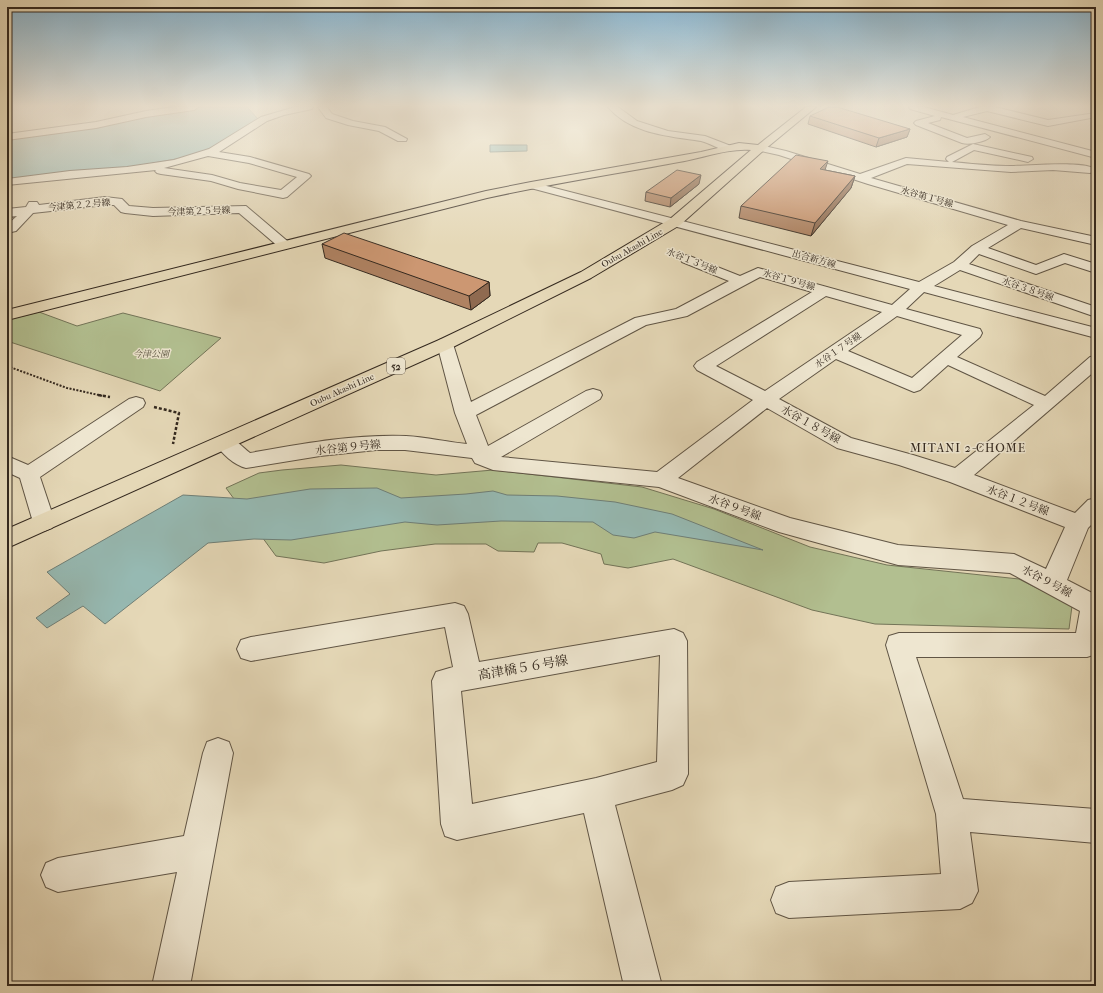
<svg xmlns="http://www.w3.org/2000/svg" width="1103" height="993" font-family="'IM FELL French Canon','Noto Serif JP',serif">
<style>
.green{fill:#b2bf90;stroke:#737458}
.water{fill:#96b9b2;stroke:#6f7f77}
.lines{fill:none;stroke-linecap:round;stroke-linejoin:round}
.minor-casing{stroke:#605545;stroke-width:2}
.major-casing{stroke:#34291f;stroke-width:2}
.path-far1{stroke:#34291f;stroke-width:2;stroke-dasharray:2 1.5;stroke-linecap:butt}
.path{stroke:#34291f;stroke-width:2.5;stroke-dasharray:3 2;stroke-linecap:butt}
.minor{fill:#eee6d0;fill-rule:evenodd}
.major{fill:#e5d8b7;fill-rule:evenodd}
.wall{fill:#af8262;stroke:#34291f}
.shaded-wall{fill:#8f6a50;stroke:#34291f}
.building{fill:#cc9772;stroke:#34291f}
.labels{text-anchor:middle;stroke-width:3;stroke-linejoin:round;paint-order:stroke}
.far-street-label{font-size:9px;fill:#34291f;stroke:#eee6d0}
.far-park-label{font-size:9px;font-style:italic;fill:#544e3b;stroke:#eee6d0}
.shield{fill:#eee6d0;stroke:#6c6254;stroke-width:1}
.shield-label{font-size:10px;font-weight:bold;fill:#34291f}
.street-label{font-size:11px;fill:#34291f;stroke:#eee6d0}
.neighbourhood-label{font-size:12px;letter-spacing:1px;fill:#34291f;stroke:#eee6d0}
.near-street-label{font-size:13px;fill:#34291f;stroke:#eee6d0}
</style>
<rect width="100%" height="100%" fill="#e5d8b7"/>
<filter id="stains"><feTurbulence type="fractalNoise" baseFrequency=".005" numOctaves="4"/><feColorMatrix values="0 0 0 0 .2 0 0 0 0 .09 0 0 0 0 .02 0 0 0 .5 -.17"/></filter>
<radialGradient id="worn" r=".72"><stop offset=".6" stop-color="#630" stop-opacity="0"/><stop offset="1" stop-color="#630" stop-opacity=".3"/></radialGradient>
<path class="green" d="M39,312L77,326L123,313L221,338L160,391L7,341V320Z
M341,465L436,475L493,470L642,487L714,509L810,547L887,565L1019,579L1072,606L1069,629L875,624L812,610L673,559L628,568L604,564L601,554L562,543H538L534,552L498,551L486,544H435L381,551L324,563L276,556L226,488L259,473L282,470Z"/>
<path class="water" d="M201,107H247L258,119L219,144L192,156L126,168L7,181V139Z
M490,145H527V151L490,152Z
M377,488L401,498L466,494L493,491L507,495L557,496L615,502L672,514L763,550L655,532L634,538L613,535L593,522L501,521L437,525L405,522L291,540L254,539L208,543L105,624L83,606L47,628L36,618L70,594L47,572L183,495L247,499L310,489Z"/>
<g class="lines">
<defs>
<path id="minor" d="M174,107H198L194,110L146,117L96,128L7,140V134L96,122L146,111Z
M295,107H313L312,109L284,115L267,121L219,152L250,157L309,174L311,176L309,178L287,197L283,198L238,189L211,181L161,174L157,173L155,171L156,170L7,185V179L70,171L127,167L174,160L209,149L261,117ZM208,156L249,163L297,177L281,190L240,183L212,175L164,168Z
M318,107H327L332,114L353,121L385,127L407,139L406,141H398L379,131L348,125L326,118Z
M608,107H618L637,121L668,131L705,136L731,146L732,148L727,151C718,149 710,143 701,141C669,136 631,134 608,107Z
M909,107H924L953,115L980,107H995L1048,120L1096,113V117L1048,126L987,111L963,117L1096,152V158L941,117L940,120L928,123L967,138L985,134L990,137C985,142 969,145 962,143L916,125L914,123L916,121L935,116L910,109Z
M973,144L1032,157L1033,159L1028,162L974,150L952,162C972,164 991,166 1011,166C1025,166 1088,160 1096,170L1090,173L1053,170L1011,172L907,164L871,178L1021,221L1096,237V245L1021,228L988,248L1036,265L1064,254L1096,264V273L1065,263L1036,274L979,254L969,264L1096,307V317L960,270L934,286L1096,328V338L924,292L906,309L980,329L982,333L980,337L957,357L1045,396L1090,357L1096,356V370L974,475L1075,513L1088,500L1096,498V520L1088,528L1067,580L1096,595V654L1087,657H916L963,799L1096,809V843L970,832L978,891L972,903L960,909L789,918L776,913L771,900L776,887L789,882L941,874L936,814L886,645L889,636L899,633H1076L1080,611L1010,573L898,565L779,532L659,487L493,470L475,463L472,458L405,450H376L320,456L246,468C234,465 221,453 215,443L218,438C232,434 240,445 250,453C301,444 354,434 406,436C426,437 446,442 467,444L455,413L437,344L439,340L445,339L451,340L453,344L471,402L635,318L676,309L729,281L682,262L680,259L682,256L687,255L740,276L758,268L892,305L910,289L527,187L525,185L527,183H535L919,282L954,262L972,246L1008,225L868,184L779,155L756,150L755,148L760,145L786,151L860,174L906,158L949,162L946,159L947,157ZM760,277L812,292L697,362L694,366L697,370L753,400L657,472L501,457L600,399L602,395L600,391L593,389L586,391L488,446L476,415L646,325L687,316ZM826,296L882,312L765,391L716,366ZM897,316L962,335L912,378L848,351ZM836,359L914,392L920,390L948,365L1034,405L955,468L913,455L851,438L779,399ZM767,408L837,448L899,465L950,482L1065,527L1046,569L1014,554L898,545L790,518L678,478Z
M105,197L122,199L129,206L153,208L246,206L292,245L290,248H280L239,213L153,216L125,213L121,212L114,205H105L33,213L16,231L7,233V225L17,216L7,217V209L26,207L29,202H37L39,205Z
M136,397L143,399L145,403L143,407L40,477L55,522L52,528L44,531L36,528L33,522L20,478L7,472V456L28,465L129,399Z
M455,603L464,606L468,614L479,662L674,629L683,633L687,641L688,774L683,785L672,790L615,805L662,986H624L584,813L457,840L445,836L441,824L432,681L436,672L453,667L445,627L251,661L241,658L237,649L241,640L251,637ZM660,655L657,762L596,778L472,804L461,691Z
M218,738L229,742L233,753L190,986H152L177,872L58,892L46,887L41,875L46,863L58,858L184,836L203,753L207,742Z"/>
<path id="major" d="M806,107H816L764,150L680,225L591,278L451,348L7,548V529L439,340L581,272L670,219L751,150C728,148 703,158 679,162C615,174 550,184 487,198L7,320V310L486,191L531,182L701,152L739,143L758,145Z"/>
</defs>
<use href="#minor" class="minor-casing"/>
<use href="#major" class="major-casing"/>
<path class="path-far1" d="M7,366L67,388L103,396"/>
<path class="path" d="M98,395L110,397
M154,407L179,413L173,444"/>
<use href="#minor" class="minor"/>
<use href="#major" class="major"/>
</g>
<path class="wall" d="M810,116L910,129L907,137L876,147L808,124Z
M825,170L855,176L851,188L811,236L739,218L741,206Z
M699,184L670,207L645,201L646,192Z
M322,244L489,282L490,296L471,310L325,258Z"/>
<path class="shaded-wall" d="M910,129L907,137L876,147L879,138Z
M828,161L824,173L820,169Z
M701,175L699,184L670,207L671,198Z
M855,176L851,188L811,236L815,223Z
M489,282L490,296L471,310L469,296Z"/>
<path class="building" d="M829,107H837L910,129L879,138L810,116Z
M796,155L828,161L820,169L855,176L815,223L741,206Z
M677,170L701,175L671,198L646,192Z
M344,233L489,282L469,296L322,244Z"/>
<linearGradient id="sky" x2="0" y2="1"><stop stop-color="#87b6d2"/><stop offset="0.43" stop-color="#f3eddf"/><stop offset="1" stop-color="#f3eddf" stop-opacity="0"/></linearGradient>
<rect width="1103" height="246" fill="url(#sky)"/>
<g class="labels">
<g class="far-street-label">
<text transform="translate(927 197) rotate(16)" y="3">水谷第１号線</text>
<text transform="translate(79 205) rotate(-5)" y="3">今津第２２号線</text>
<text transform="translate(199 211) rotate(-2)" y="3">今津第２５号線</text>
<text transform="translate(632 248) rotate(-30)" y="3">Oubu Akashi Line</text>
<text transform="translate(814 259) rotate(15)" y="3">出合新方線</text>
<text transform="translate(692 261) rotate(22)" y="3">水谷１３号線</text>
<text transform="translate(789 280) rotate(16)" y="3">水谷１９号線</text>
<text transform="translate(1028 289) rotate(19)" y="3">水谷３８号線</text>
<text transform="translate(838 350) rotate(-35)" y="3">水谷１７号線</text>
<text transform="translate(342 390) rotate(-24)" y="3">Oubu Akashi Line</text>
</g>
<g class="far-park-label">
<text x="151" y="357">今津公園</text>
</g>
<rect class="shield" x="387" y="358" width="18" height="16" rx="3"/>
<g class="shield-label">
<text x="396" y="370">52</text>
</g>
<g class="street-label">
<text transform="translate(811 424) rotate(29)" y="4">水谷１８号線</text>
<text transform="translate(348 447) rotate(-6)" y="4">水谷第９号線</text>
<text transform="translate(1018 500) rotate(21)" y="4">水谷１２号線</text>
<text transform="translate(735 507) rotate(20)" y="4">水谷９号線</text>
<text transform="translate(1047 581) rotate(28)" y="4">水谷９号線</text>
</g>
<g class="neighbourhood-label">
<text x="968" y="452">MITANI 2-CHOME</text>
</g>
<g class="near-street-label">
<text transform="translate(523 667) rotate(-10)" y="5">高津橋５６号線</text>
</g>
</g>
<rect width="1103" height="993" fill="none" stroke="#e5d8b7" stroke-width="24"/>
<rect x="8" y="8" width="1087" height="977" fill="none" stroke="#34291f" stroke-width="2"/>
<rect x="12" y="12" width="1079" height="969" fill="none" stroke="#34291f"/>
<rect width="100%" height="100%" filter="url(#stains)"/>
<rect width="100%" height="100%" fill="url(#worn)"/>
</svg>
